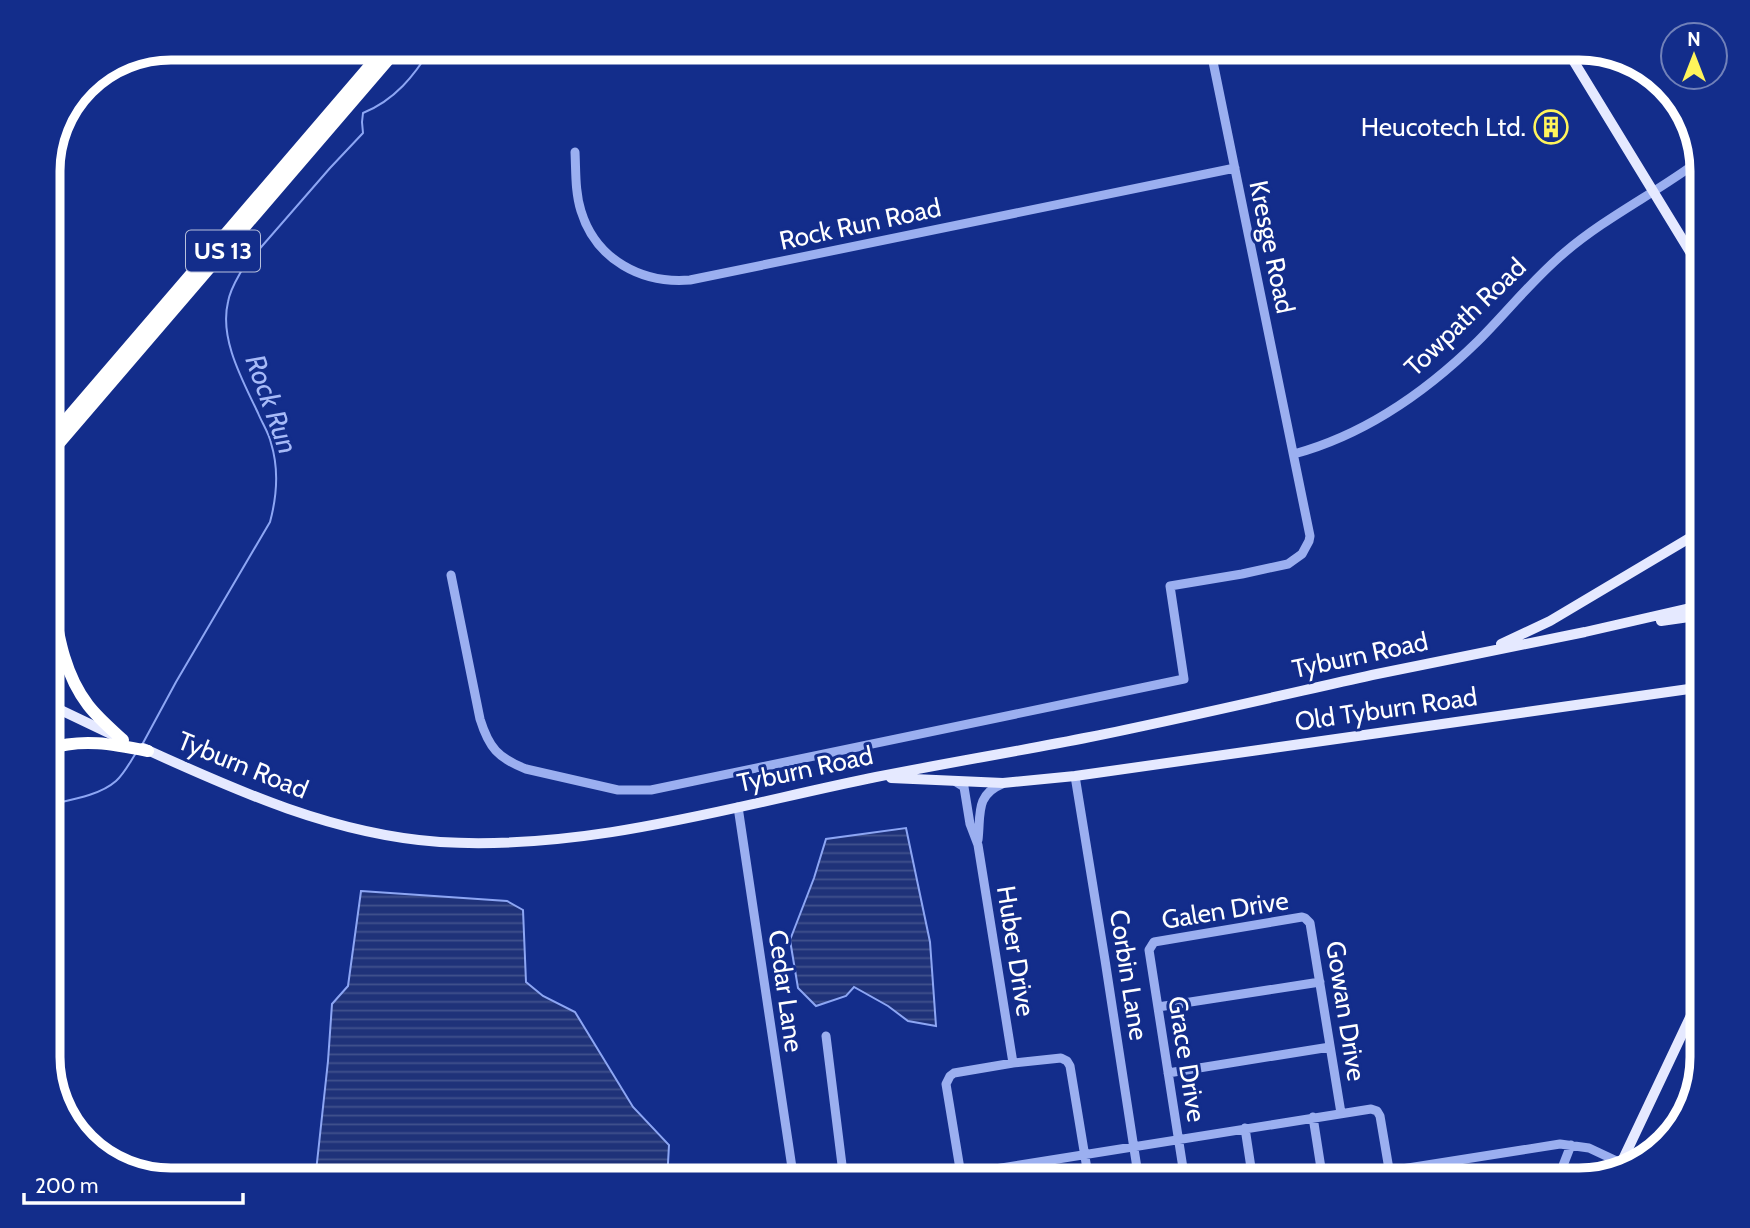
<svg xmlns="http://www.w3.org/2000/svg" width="1750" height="1228" font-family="Cabin,sans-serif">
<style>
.water{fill:url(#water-rules);stroke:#8da6f4;stroke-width:2}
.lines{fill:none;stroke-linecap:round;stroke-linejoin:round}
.stream{stroke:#8da6f4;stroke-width:2}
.minor{stroke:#9baff0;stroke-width:9}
.major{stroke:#e5e9ff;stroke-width:10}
.highway{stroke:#fff;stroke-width:12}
.labels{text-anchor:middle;stroke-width:6;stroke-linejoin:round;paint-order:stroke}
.shield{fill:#132d8b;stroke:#b8c0dc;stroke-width:2}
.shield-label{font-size:24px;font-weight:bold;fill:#fff}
.poi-label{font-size:26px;fill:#fff;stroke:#132d8b;text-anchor:end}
.street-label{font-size:26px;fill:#fff;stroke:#132d8b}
.water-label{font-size:28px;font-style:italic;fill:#a7baf8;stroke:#132d8b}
.rim{fill:none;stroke:#fff;stroke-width:9}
</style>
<defs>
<pattern id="water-rules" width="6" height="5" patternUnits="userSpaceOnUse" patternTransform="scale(1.75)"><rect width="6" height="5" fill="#1f3279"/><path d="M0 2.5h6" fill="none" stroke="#41518d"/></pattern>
</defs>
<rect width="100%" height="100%" fill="#132d8b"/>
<path class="water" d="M906,828L930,942L936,1026L908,1021L888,1006L854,987L846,996L816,1006L798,988L790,940L814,878L826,839Z
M361,891L507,901L523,910L526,982L543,996L575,1012L633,1107L669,1145L667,1181H315L328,1061L332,1004L348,986Z"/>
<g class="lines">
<path class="stream" d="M143,743L176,682L270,522C277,496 279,469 271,443C269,433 262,423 258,413C243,381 219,339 228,302C230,289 237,279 243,268L330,168L363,133L362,122L363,113C395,100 414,76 432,47
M48,805C69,800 99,796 116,781C124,774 130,762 136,753"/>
<path class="minor" d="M575,152C576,172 575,192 581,211C596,260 642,284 690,280L1235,168
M1294,454C1364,435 1427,391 1478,341C1507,312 1533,279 1564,253C1606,217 1656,193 1700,160
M451,575L480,719C489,748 498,758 526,769L618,790H651L1184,679L1170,586L1242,574L1288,564L1302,554L1309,541L1310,536L1210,47
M1075,776L1105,960L1139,1181
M956,782L964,787L970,824L978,845L1013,1063
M738,807L794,1181
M978,840C981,815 975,795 1002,784
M1158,1007L1320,982
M826,1036L844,1181
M1168,1073L1330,1047
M1313,1117L1323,1181
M1245,1128L1253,1181
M1015,1166L1017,1181
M1389,1171L1560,1144L1589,1148L1621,1163
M961,1175L946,1084L950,1076L954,1073L1013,1063L1061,1058L1067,1061L1070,1066L1089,1181
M920,1181L1371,1109L1377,1111L1380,1116L1391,1181
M1185,1181L1149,950L1154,942L1302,917L1305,918L1310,923L1341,1113
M1557,1181L1571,1145"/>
<path class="major" d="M1565,47L1703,273
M1661,621L1703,615
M1501,644L1550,621L1703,530
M48,704L115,736
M143,748C237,791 335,835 440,842C588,851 733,806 876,777C947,763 1019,751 1090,737C1184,718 1278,696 1372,675C1443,660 1514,647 1585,632C1624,623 1664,614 1703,605
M891,778L1003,783L1075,776L1703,687
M1617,1172L1703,990"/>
<path class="highway" d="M48,441L386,47
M48,456L399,47
M48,578C57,622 60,669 88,705C98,718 111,729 123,740
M48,749C82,738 113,744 148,751"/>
</g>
<defs>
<symbol id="building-ring" viewBox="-11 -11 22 22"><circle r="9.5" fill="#132d8b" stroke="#fff45b" stroke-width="1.5"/><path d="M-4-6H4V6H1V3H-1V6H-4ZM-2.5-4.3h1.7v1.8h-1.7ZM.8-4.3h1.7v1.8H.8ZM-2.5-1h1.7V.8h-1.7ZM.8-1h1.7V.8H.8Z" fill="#fff45b"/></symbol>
</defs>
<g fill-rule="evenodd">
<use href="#building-ring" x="1532" y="108" width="38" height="38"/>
</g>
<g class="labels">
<rect class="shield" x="186" y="230.5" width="74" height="41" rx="5"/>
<g class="shield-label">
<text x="223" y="259">US 13</text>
</g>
<g class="poi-label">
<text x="1526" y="136">Heucotech Ltd.</text>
</g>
<g class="street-label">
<text transform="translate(860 224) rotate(-12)" y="9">Rock Run Road</text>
<text transform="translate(1272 247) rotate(78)" y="9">Kresge Road</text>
<text transform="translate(1465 317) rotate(-44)" y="9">Towpath Road</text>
<text transform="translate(1360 655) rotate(-12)" y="9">Tyburn Road</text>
<text transform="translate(1386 709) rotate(-8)" y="9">Old Tyburn Road</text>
<text transform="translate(243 765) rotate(22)" y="9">Tyburn Road</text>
<text transform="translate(805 769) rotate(-12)" y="9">Tyburn Road</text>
<text transform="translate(1225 910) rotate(-9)" y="9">Galen Drive</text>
<text transform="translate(1016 951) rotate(81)" y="9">Huber Drive</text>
<text transform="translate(1129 975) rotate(81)" y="9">Corbin Lane</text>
<text transform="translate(786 991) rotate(82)" y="9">Cedar Lane</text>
<text transform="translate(1346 1011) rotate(81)" y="9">Gowan Drive</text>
<text transform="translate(1187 1059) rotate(81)" y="9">Grace Drive</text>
</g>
<g class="water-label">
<text transform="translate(272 404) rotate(70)" y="10">Rock Run</text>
</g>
</g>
<path d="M0 0H1750V1228H0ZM171 60H1579A111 111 0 0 1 1690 171V1057A111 111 0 0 1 1579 1168H171A111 111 0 0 1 60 1057V171A111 111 0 0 1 171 60Z" fill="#132d8b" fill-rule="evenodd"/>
<path class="rim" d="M171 60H1579A111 111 0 0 1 1690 171V1057A111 111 0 0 1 1579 1168H171A111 111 0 0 1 60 1057V171A111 111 0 0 1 171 60Z"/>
<g transform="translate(1694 56)"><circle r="33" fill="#132d8b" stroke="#7181b9" stroke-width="2"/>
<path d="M0-5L12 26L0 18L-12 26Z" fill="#fff45b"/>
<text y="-10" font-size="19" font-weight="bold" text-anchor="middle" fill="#ffffff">N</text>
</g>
<path d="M24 1193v10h219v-10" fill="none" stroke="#ffffff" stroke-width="3.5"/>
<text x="35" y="1193" font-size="21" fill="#ffffff" stroke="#132d8b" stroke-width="5" paint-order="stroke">200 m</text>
</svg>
